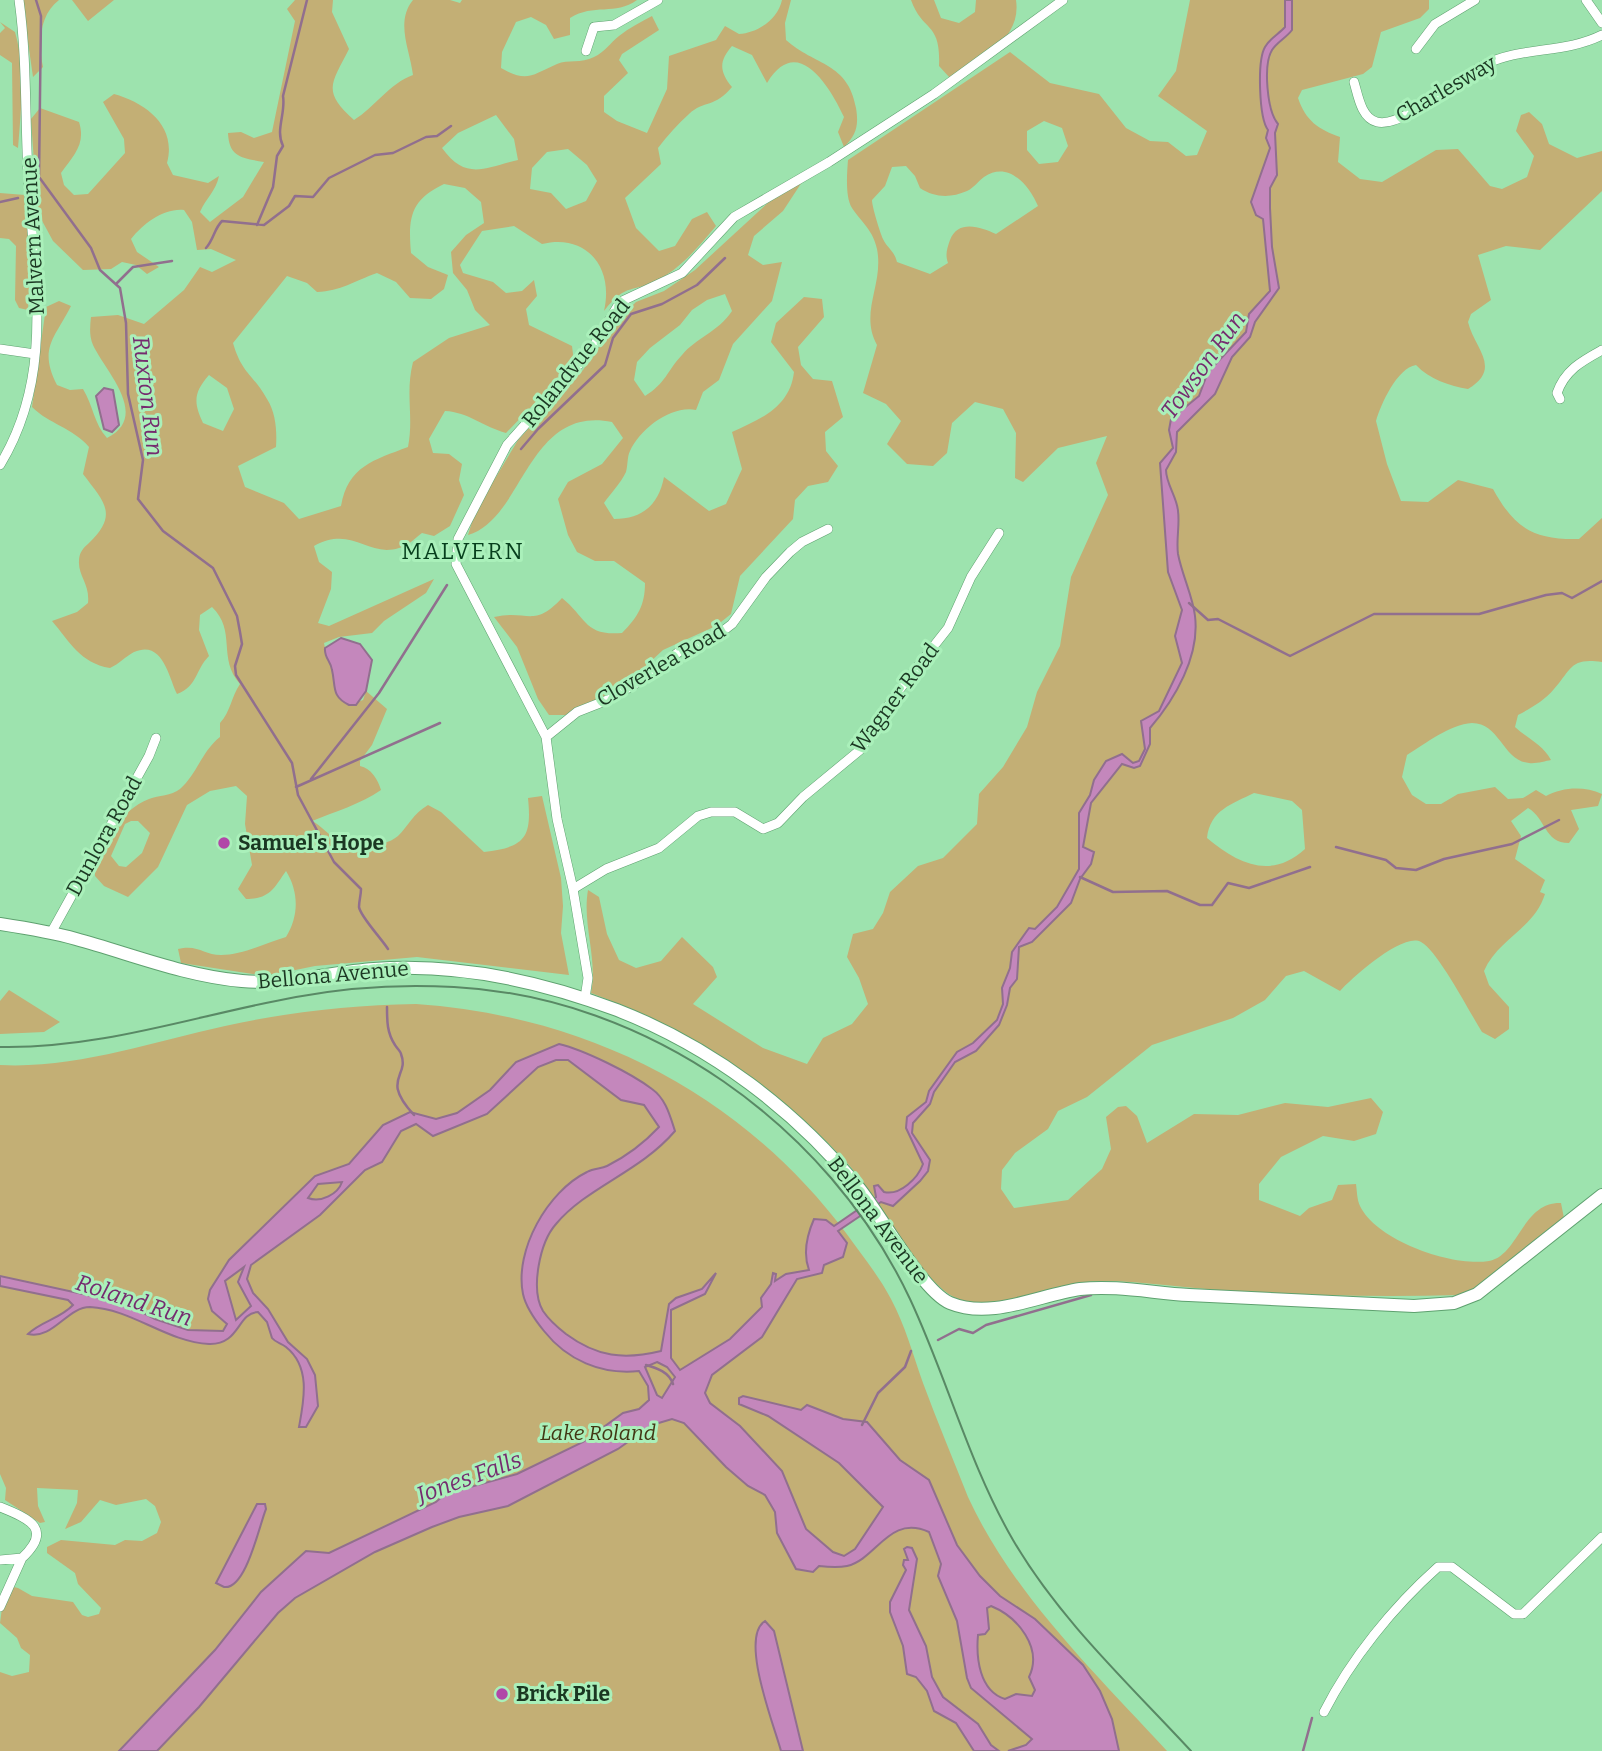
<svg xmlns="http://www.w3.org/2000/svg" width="1602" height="1751" font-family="Bitter,serif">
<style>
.green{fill:#c3af75;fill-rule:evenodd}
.water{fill:#c487bc;stroke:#916f8e;stroke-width:2;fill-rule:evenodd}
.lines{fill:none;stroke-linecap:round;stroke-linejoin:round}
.stream{stroke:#916f8e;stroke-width:2.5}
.street-casing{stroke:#5ea16f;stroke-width:10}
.secondary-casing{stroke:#5ea16f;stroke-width:14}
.street{stroke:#fff;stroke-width:9}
.secondary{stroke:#fff;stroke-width:12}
.tram{stroke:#598965;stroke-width:2}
.poi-dot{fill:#b147a8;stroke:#aaf0ba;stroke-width:2.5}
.labels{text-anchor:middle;stroke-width:6;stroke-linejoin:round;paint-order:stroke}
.street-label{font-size:21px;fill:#1b3722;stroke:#aaf0ba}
.poi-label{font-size:21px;font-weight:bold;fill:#1b3722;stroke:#aaf0ba;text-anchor:start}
.park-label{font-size:21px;font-style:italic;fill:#423714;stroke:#aaf0ba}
.water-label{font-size:23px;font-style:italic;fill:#752c6f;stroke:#aaf0ba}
.neighbourhood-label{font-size:23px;letter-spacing:2px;fill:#063e1c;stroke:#aaf0ba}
</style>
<rect width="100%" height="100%" fill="#9de3ae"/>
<path class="green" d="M22,0H59C39,15 38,44 43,67L33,77Z
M72,0H114L88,21Z
M295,0H333L332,12L349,49C332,83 321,91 354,120C374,108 390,83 413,75C410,50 395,22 413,0H450L460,3L462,0H637C615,16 594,3 570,18V35L554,39L546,25L531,17L516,22L502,52L501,68C527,83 532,75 557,64C568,59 581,64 594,57C605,52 610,43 619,36C629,28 641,22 652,16L659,30L622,54L619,60L628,73L604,96V112L617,121L647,133L667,89L669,56L716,40L725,26L739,34C758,33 778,19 782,0H791L785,23L786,40C815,66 848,62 856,108C859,126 856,135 844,147L838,132L844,117C829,85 797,33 767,83L752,55L732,46C719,61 719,71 732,87C715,108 704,100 689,114C678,124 667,136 658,148L661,164L625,198L636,228L659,251L675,246L692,219L707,212L716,226C699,246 684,265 660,279C633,294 627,281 604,311C614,268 587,233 542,244L514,226L482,231L460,265L463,273L493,282L506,293L522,291L534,280L537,296L526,309L529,325L572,346L574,362L506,433C484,427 468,412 445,411L429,439L433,453L449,454L462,464L459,480L464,495L450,526L434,536L422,533C415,538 408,546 399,548C367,558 353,525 314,546L319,562L332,572L331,589L318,623L329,626L434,579L426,593L384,621L372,633L339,637L324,643C326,655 330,660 332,671C336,687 332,696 349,705L363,700L366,691L387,709L372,745L360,761V766C371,768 378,780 381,790C361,804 334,812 312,821C322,826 329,836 339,841C354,848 384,848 398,836C409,825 413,814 428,805L441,812L484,852C525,847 532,838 528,798L542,796L561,878L563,906L561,933L569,975L417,957L315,966L266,976L181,963L178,949C198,944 204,955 221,955C242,955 266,943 286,937C299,916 299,892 286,871C274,888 270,899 246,899L238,889L252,865L245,824L247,796L236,786L210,791L187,805L158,867L128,897L104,886L95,876C94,846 121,810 149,799C159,795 171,796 180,789C197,774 202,751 220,737V723C231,711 231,697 240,684C217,658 237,631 212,607L200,615L199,630L209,656C195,670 198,686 177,694C169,678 163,639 134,652C126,656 119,664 110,668C80,663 70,642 52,621L77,612L88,603C90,584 78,576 79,561C79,553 83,548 89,543C119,514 104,502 83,474L89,447C73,428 49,424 32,407L46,307L59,301L71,306C55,338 38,348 57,385L70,390L83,389C93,405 94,424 107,438C151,416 105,371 93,345C89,336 90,326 91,317L118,315L144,324L184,290L200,267L212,272L236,260L211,249L197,250L192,222L184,210C164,208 144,223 131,239L137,252L159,267L147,274L136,265L122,262L111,269L83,270L53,241L33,204L36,191L31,119L40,108L79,122C86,144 74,155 61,173L64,185L74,195L88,194L125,153L124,139L103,102L114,94C146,103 177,126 167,163L173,175L208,183L219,176C216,191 206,198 200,212L210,222L243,197L264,162C243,158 229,158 228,133L241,132L254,138L272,132L295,21L287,9ZM496,115L514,139L518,160C484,168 466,181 442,148L458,133ZM568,149L587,165L597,181L586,201L566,209L551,193L530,189L532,168L547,152ZM444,184L465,188L481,202L484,223L466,235L451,252L453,273L467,290L475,310L490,325L449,338L413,362C405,394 414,416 408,447C374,460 348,466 341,506L299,519L284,503L245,487L238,466L276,447C277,431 276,413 267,399C253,374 242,374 233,343L287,276L307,283L317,292C341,291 354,281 377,273L396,282L410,298L431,299L444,289L448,275L428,267L411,253C408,218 410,200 444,184ZM209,375L227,388L234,409L223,431L203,423C193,402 194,392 209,375ZM131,821H138L150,833L142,853L126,867L119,866L111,856L125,824Z
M911,0H934L941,18L959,23L975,12L976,0H1016C1022,40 979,60 950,78L939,66C941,21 923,33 911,0Z
M1190,0H1429V9L1420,18L1381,32L1372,67L1363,74L1302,90L1298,98C1306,121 1318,129 1340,137L1338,162L1360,179L1382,182L1436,150L1458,149L1490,186L1502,189L1527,177L1534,156L1516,131L1521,115L1529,112L1542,124L1549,144L1577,158L1602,151V191L1540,250L1506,246L1478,255L1491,300L1471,314L1468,322C1474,348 1503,368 1468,389C1450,386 1429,379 1416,365C1397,368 1381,404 1376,421L1387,464L1401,501L1428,502L1458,480L1493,489C1515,529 1534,540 1579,539L1602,518V662C1570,657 1571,670 1554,689C1544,701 1531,708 1518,715L1515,727C1528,739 1542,744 1551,760C1545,761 1536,764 1529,763C1503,761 1500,723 1472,723C1450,724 1425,744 1407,755L1402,777L1412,795L1426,804H1441L1458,794L1495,787L1508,799L1523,798L1536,790L1546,796C1563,787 1584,786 1602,794L1598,806L1571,810L1579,829L1569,843C1544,843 1546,818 1528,808L1511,821L1521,836L1515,859L1545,880L1540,892L1545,894C1534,929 1498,939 1484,971L1489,985L1509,1007V1029L1495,1039L1482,1032C1470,1013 1438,951 1421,942C1403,932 1352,978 1340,991L1304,971L1286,976L1265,1000L1233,1018L1152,1045L1087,1097L1058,1111L1048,1129L1015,1153L1002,1170L1001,1189L1014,1208L1068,1200L1102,1169L1111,1149L1106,1117L1118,1107L1126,1106L1137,1116L1147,1143L1194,1114L1238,1115L1285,1103L1328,1107L1371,1098L1383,1112L1376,1134L1354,1141L1323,1136L1281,1157L1259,1184V1200L1300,1216L1309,1208L1332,1200L1338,1185L1356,1184C1357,1191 1357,1200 1360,1206C1377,1241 1452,1267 1489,1261C1519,1255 1522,1202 1561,1203L1564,1218L1476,1289L1461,1295C1385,1297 1309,1296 1234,1291C1191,1289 1144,1281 1102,1281C1059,1281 992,1318 952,1296C919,1278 877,1196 848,1164C777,1086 690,1031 591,993C598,958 582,925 588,890L599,897L607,934L619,960L636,968L661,961L682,937L713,967L717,977L693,1004L763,1048L807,1064L823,1038L852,1024L868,1004L859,978L847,957L853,934L873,929L883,913L890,892L918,866L943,858L977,824L979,794L1003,767L1027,727L1037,692L1060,646L1071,577L1108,495L1096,463L1107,436L1058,448L1023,482L1015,478L1016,433L1003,409L975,402L952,423L947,453L933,466L907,464L887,444L901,421L886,404L863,393L877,345C859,312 884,285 877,249C873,230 862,223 852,208C845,197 847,173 848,160L1010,52L1050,83L1099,94L1126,128L1150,141L1168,142L1186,156L1197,155L1207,131L1158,96L1176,71ZM1044,121L1062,128L1068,146L1058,162L1039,164L1027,150V131ZM906,166L915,176L920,188C935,198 951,198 967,191C974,188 978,181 984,177C1008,160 1029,185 1038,206L996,234C981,227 958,219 950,240C947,249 945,254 948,263L930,274L897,262C894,250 887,248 883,239C880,232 872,207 872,200L885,186L892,167ZM1254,793L1292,801L1302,810L1305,849C1271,880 1238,864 1207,838C1210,810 1232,804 1254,793Z
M0,22L15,32C26,70 21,109 18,148L13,145L12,63L0,55V33L5,28Z
M804,179L783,211L754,236L748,255L763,265L782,262L772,301L733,344L719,380L703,392L696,410C671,405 640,429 630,451C627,457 628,465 626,472C621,483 610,494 604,503L614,519C643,519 659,504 664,477L709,511L726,504L742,469L732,432C761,419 790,407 794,372L771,342L776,323L804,297L822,299L824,317L798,347L801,365L813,379L832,381L843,417L825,432L826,451L838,466L828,482L808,486L795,500L793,519L740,576L731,614L716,626L663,650L620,690L568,715H549L538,699L517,647L494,617C528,609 533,629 562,598C587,618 584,636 622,633C638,617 645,605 645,583L614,561H595L577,552L568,535L558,499L568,482L602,464L623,438L612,422C527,405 524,519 468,535L475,512L518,440L583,370L615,323L636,302L664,291L695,270L772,199ZM725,294L732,311C717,333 697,337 682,355C667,371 666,383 645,396L634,380L637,362L650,348L680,325L692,310L707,300Z
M0,193L25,195L30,263L28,310L19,308L15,300L16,246L9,239L0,238Z
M9,990L60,1022L44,1032L0,1034V1001Z
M416,1004C588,1016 742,1094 846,1233C861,1254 879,1276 891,1299C905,1325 913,1355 923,1383C937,1421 953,1459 968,1497C1012,1593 1095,1673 1167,1751H0V1672L12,1676L29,1672L30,1655L21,1648L17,1638L0,1623L5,1585L18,1588L32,1596L73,1602L82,1615L88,1617L99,1614L101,1608L78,1584L75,1573L47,1553V1547L61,1540L115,1545L125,1540L142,1541L157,1533L161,1522L155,1506L146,1499L116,1505L100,1500L81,1522L65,1529L77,1503L78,1490L37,1488L38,1506L45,1522L40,1523L5,1500L6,1488L0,1474V1065C76,1069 151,1042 225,1026C287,1012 353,1005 416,1004Z"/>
<path class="water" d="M1285,0H1292V30C1286,38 1277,42 1272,50C1263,65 1267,111 1278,124L1275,133L1277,175L1270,188V208L1272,247L1279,288L1255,322L1250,337L1232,357L1215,394L1177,432L1176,452L1166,470C1166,484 1177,497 1178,511C1180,525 1176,539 1178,554C1182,575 1193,597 1195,616C1200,656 1175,699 1150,728V744L1140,766L1134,768L1122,764L1091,803L1083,847L1094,852L1091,864L1080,879L1071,903L1032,942L1019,947L1017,979L1010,988L1007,1005L999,1025L976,1051L955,1062L934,1092L930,1104L913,1123L912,1133L930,1160L928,1171L920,1181L893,1206L881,1202L838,1231L847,1243L843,1257L824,1265L822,1273L797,1279L762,1337L712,1375L705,1393L710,1403L740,1426L782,1471L806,1529L833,1552L844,1556L855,1549L883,1507L839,1463L768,1416L739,1404V1398L743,1396L801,1410L807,1405L843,1419L867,1422L900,1460L929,1480L957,1545L980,1576L1000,1596L1035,1619L1083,1665L1100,1691L1112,1719L1119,1751H1008L1026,1745L1032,1739L971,1688L967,1678L957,1621L938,1576L941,1564L929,1532C889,1514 877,1559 847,1566C838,1568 827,1567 819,1566L813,1572L796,1569L777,1533L775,1512L765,1495L748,1486L726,1467L684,1423L672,1419L652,1425L618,1449L508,1506L459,1517L432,1527L375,1552L295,1598L278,1613L199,1707L157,1751H119L215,1650L261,1592L306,1551L329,1553L436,1502L445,1494L517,1474L583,1442L623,1413L639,1409L649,1400L648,1386L639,1371C601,1375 567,1360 544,1331C535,1320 526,1308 523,1294C514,1250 548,1191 587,1172C594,1168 601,1169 607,1166C627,1156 644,1143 659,1127L644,1105L621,1100L568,1060H556L538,1067L487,1114L433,1136L416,1124L401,1131L382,1162L365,1170L320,1215L251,1265L247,1279L253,1293L268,1309L288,1342L307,1359L315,1375L318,1406L306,1427H299C304,1400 311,1367 286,1347C281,1343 276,1343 272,1338L267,1322L258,1312C237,1313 240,1345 209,1344C167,1342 132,1309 90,1307C67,1307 53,1340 28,1334C41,1321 60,1319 73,1305L68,1300L0,1286V1276L124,1303L155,1319L188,1330L223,1331L227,1324L212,1311L208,1299L210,1290L229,1260L315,1176L349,1164L383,1125L410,1112L436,1119L457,1113L490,1090L516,1062L559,1044C584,1050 631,1073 652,1089C666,1099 670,1116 675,1131C640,1172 587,1187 556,1224C540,1242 530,1289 543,1311C549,1320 557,1327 566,1334C597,1357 624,1360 661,1351L669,1304L676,1298L702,1289L716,1273L705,1294L671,1310V1358L680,1370L730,1339L762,1307L761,1298L771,1284L773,1273L776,1274L775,1281L786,1274L809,1270C803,1254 807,1235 814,1219L826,1220L834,1226L876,1197L874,1186L878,1185L884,1192C900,1196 918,1178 923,1164L906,1128L907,1117L926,1102L929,1091L957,1052L973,1043L997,1020L1003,1004L1002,988L1010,968L1012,952L1029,928L1035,929L1057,907L1079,869V813L1090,795L1094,780L1106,761L1122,754L1133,763L1139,761L1145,749L1141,721L1159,711L1182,663L1175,636L1182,610L1168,572L1160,463L1173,448L1169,430L1171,419L1199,396L1208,372L1246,332L1249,314L1270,291L1263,219L1256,215L1251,202L1270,148L1266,138L1268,130C1259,118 1257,61 1265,47C1270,38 1279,34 1285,27ZM342,1182C338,1194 321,1203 308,1198L318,1184ZM244,1267L238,1282L251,1306L236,1320L225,1281ZM657,1362L667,1367L675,1377L662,1398L657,1395L645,1367ZM991,1606C1018,1617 1043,1648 1029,1677L1035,1690L1032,1696L1016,1694L1005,1699C979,1691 976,1657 978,1635L985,1634L989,1629L987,1608Z
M104,388L113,390L119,425L112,432L104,429L96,396Z
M341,638L360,644L372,660L366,691L356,705H349C331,696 336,687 332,670C331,661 324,658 325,648Z
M257,1504H265L266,1509C259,1526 246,1590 224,1587L216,1583Z
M907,1547L912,1548L917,1559L909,1610L926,1646L932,1677L943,1697L978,1724L991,1745L999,1751H974L956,1723L934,1711L927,1691L916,1677L907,1674L903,1646L890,1612V1602L906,1570L903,1565L904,1560H908L904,1549Z
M765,1621L774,1631L803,1751H781C774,1725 739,1637 765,1621Z"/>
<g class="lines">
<path class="stream" d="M36,0L41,16L39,177L91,248L100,270L120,288L126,323L128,394L143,460L138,499L163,531L213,568L237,616L240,632L242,644L235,666L236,675L292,763L298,795L334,862L361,889C361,895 359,901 359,907C360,916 381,938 388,949
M0,202L18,198
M257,225L273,187L277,156L283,146C275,130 286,113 283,96L307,0
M206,248C214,239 214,229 222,221L264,225L289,206L295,196L313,197L329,178L375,155L393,153L426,137L437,136L451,126
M117,283L133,267L172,261
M521,449L538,429L605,365L613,338L631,314L662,304L697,285L725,258
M1189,603L1208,620L1218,619L1290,656L1374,614H1479L1546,595L1562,593L1572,598L1602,581
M311,779L379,693L447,585
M296,787L440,723
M1336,847L1386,860L1396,868L1416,870L1444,859L1512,844L1559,820
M1080,877L1113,892L1167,891L1200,905H1212L1228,883L1249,888L1310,867
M387,1007C387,1021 387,1033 395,1045C396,1047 401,1052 401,1054C410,1077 380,1078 414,1115
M938,1340L959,1329L973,1333L986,1325L1091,1295
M646,1365C657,1368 669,1372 673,1384
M862,1425L878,1393L905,1367L911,1351
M1303,1751L1312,1718"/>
<defs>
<path id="street" d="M1586,0L1602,23
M1416,49L1435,24L1475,0
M586,51L594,27L614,25L658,0
M1354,82C1358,95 1361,118 1377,122C1401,129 1461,77 1484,65C1522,46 1564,54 1602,35
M0,349L35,354
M1560,399L1557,393C1565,370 1582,361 1602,350
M0,465C56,373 33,276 28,175C25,116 27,58 19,0
M546,737L577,712L610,699L645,678L680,651L719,634L732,624L766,577L790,552L802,542L828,529
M573,889L606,869L659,848L698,816L711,812H735L763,829L778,823L803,797L860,750L896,694L948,628L971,577L999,533
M51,933L149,756L156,738
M585,998L588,978L573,889L557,819L546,737L456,564L458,539L507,445L590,352L620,302L682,273L734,217L829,162L934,94L1063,0
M0,1507C30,1519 53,1529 22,1558L0,1560
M0,1607L22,1558
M1324,1712C1351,1659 1393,1607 1438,1567H1452L1514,1614H1523L1602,1537"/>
<path id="secondary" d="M0,924C26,928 51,932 76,939C131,954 185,976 242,981C286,985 330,972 374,969C456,963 540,981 617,1010C712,1047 795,1110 859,1188C881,1215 922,1291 950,1303C991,1320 1039,1295 1080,1289C1116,1285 1153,1293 1189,1295C1264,1299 1339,1302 1414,1306L1454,1303L1477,1294L1602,1195"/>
</defs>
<use href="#street" class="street-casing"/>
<use href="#secondary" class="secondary-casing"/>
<use href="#street" class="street"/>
<use href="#secondary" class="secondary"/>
<path class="tram" d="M0,1047C102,1049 197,1015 296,997C349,987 401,984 454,987C647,997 828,1125 910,1299C947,1378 969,1464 1013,1540C1059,1619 1129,1684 1191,1751"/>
</g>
<g class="poi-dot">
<circle cx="224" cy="843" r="7"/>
<circle cx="502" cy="1694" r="7"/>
</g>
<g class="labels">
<g class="street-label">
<text transform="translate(1446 89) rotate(-30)" y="7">Charlesway</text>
<text transform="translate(33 236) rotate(-93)" y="7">Malvern Avenue</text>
<text transform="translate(576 363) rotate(-51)" y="7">Rolandvue Road</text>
<text transform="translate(661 665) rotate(-30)" y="7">Cloverlea Road</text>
<text transform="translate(895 698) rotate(-53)" y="7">Wagner Road</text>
<text transform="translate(104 836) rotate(-61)" y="7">Dunlora Road</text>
<text transform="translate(333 975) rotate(-5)" y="7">Bellona Avenue</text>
<text transform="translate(878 1220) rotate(53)" y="7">Bellona Avenue</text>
</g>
<g class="poi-label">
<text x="238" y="850">Samuel's Hope</text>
<text x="516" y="1701">Brick Pile</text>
</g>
<g class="park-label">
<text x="598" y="1440">Lake Roland</text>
</g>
<g class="water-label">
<text transform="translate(1203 365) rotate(-54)" y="8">Towson Run</text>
<text transform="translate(148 396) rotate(83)" y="8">Ruxton Run</text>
<text transform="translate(134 1300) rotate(18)" y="8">Roland Run</text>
<text transform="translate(469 1477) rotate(-20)" y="8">Jones Falls</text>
</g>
<g class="neighbourhood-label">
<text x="463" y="559">MALVERN</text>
</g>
</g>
</svg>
